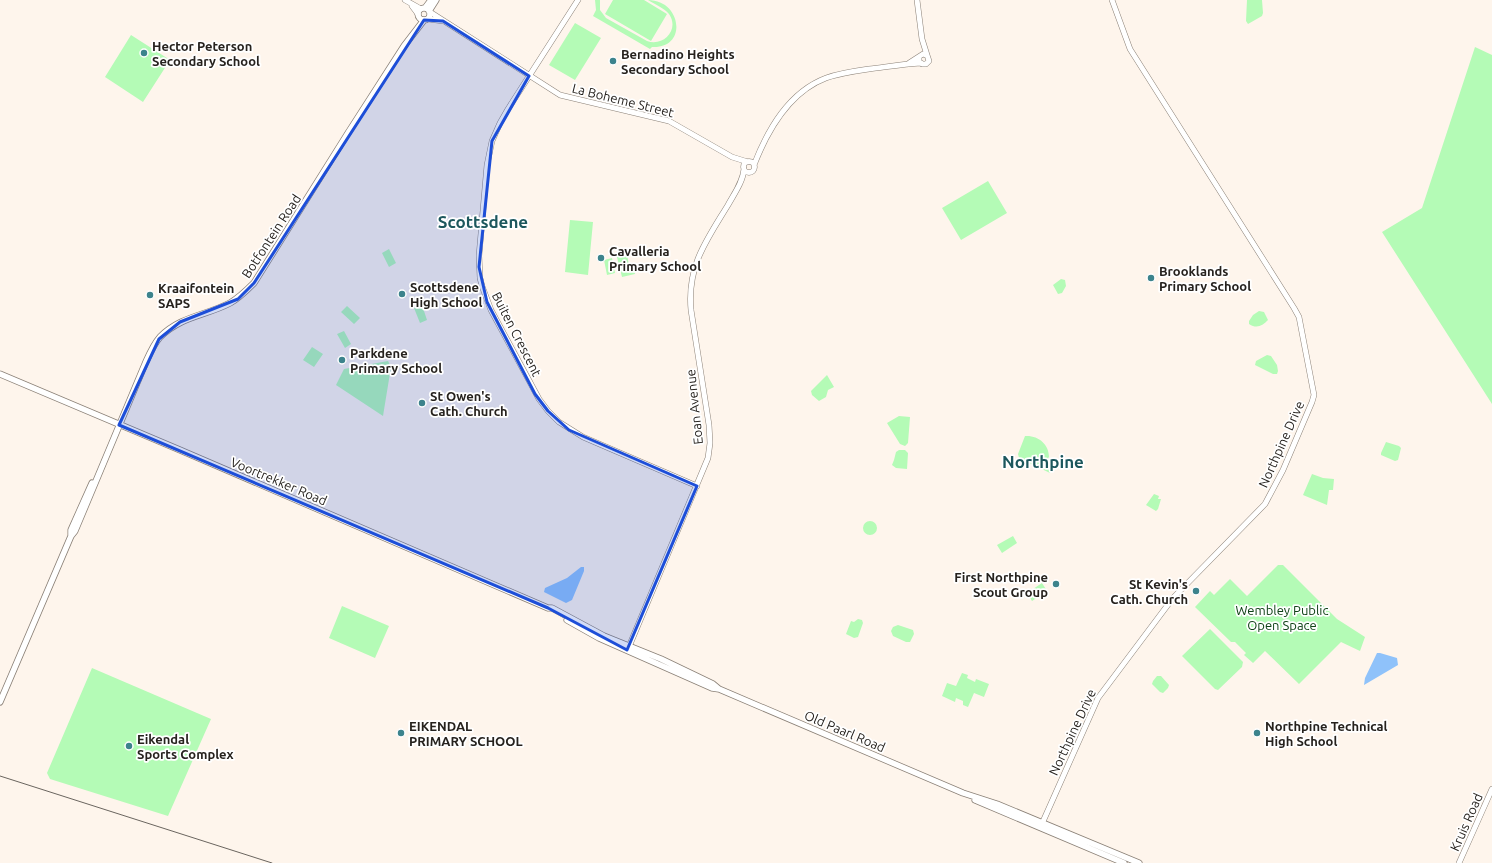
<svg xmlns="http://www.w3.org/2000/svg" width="1492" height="863" font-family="Ubuntu,sans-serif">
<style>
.green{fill:#b4fbb6}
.water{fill:#8fc2fa}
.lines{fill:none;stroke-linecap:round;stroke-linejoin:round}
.tertiary-casing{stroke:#8b8177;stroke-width:6}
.secondary-casing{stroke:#8b8177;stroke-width:7}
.tertiary{stroke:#fff;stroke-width:5}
.secondary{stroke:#fff;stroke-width:5.5}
.rail{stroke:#6a655f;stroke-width:1}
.marked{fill:#1d4ed8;fill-opacity:0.2;stroke:#1d4ed8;stroke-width:3;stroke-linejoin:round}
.poi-dot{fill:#3c838c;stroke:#fff;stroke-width:1.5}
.labels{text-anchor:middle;stroke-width:3.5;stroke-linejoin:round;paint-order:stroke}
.poi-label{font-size:13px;font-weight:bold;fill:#26221e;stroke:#fff;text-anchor:start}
.street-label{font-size:13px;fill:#26221e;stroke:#fff}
.park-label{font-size:13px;fill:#0f4216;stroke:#fff}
.district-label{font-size:17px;font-weight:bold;fill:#1c575d;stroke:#fff}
</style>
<rect width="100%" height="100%" fill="#fef5ec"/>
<path class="green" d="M595,0H600V10L606,18L647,41C663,47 680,30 669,14C664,8 654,4 648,0C682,0 688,49 652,47L650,49L593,16L596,10Z
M613,0H644L667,14L651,41L605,14Z
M1247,0H1262L1263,13L1262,16L1248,24L1246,21Z
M575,23L601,38L575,80L549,65Z
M131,35L170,60L143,102L105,77Z
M1475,47L1492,55V404L1382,232L1422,208Z
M988,181L1007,213L961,240L942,208Z
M570,220L593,222L588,275L565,272Z
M389,249L396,263L389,267L382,253Z
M627,255L629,265H633L635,274L622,277L617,257Z
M612,258L615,273L607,275L604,260Z
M1061,279L1065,280L1066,286L1062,293L1058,294L1053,285Z
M422,305L427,320L420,323L414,308Z
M347,306L360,318L354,324L341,312Z
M1259,311L1264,312L1268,320C1262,326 1257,329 1249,324V321L1253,315Z
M344,331L351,344L345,348L337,334Z
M312,347L323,354L314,367L303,360Z
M1267,355L1271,356L1277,365L1278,371L1277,374H1273L1255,365L1256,361Z
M388,361L391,367L383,416L336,385L344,369Z
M827,375L834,387L828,390L826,397L819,401L812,395L811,391Z
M899,416L910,417L908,443L905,446L900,444L887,423Z
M1025,436C1038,435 1049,444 1049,457L1043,464L1052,469L1050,473L1019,458L1018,454Z
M1386,442L1399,446L1401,448L1398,460L1395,461L1381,455V453Z
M899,450H905L908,453L907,469L896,468L892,465L894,460L896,452Z
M1312,474L1323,478L1334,479L1333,490H1329L1327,505L1303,495Z
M1154,494L1159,496L1158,499H1161L1158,509L1156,511L1146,505Z
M863 528a7 7 0 1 1 14 0a7 7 0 1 1-14 0Z
M1013,536L1017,543L1002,553L997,545Z
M1278,565H1283L1337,619L1365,637L1360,651L1341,642L1299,684L1265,651L1253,663L1244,655L1246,653L1235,642H1231L1195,607L1210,591L1214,595L1230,579L1247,596Z
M1042,583L1047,591L1032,601L1027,593Z
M342,606L389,626L375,658L329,638Z
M858,619L862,620L863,623L858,637L854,638L846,634L851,621L854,622Z
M898,625L913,630L914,634L910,642H906L893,636L891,631L893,627Z
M1210,629L1243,662L1242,667L1218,690L1215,689L1182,656Z
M92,668L211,719L168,816L50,779L47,773Z
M962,673L968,675L967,678L975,682L976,679L989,684L984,697L974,693L968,707L963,705V701L956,698L955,702L942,696L947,683L956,686Z
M1157,676H1161L1169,685L1168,688L1163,693L1160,692L1152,684L1153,681Z"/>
<path class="water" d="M581,567H584V571L572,600L566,603L544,592L545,588L567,578Z
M1377,653H1380L1397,658L1398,665L1364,685L1365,678Z"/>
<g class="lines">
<defs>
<path id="tertiary" d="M405,0L421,9
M578,0L508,109L500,123L492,141L487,165L479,256L480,278L482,286L491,310L539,399L548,411L559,422L583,437L697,486
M917,0L922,39L927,55
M412,6L418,14
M430,12L560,95L669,121L732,157L748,162
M428,19L443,21
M909,63L923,54L927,55L929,61L926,64H922L919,62V57
M743.5 167a5.5 5.5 0 1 1 11 0a5.5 5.5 0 1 1-11 0Z
M754,165C768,129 789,92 826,78C840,73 855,71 869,69C886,67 903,64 921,63
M628,649L708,458L710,443L709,425L691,310C687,266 706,241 728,205C734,194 743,182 744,169
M1041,826L1098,698L1173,598L1265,504L1283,470L1312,402L1314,395L1299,317L1294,308L1130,49L1112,0
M1459,863L1492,789"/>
<path id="secondary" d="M418 14a6 6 0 1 1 12 0a6 6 0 1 1-12 0Z
M425,8L431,0
M429,11L436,0
M0,374L180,450L548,608H552L604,636L661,659L713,684L719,689
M71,536V530L92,483
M567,620L599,638L712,688L719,689L963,793L997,804L1139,863
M0,702L71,536L75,531L145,364C149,355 153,345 160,337C181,316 205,316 230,303C239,298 246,291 254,283L348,133L404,46L424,20
M975,800L1124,863"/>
</defs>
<use href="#tertiary" class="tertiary-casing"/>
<use href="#secondary" class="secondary-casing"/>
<use href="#tertiary" class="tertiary"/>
<use href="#secondary" class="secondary"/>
<path class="rail" d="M0,776L272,863"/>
</g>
<path class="marked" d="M424,20L443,21L529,76L492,141L479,267L487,302L535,394L548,411L569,430L697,486L627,650L548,608L119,425L159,339L180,322L238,299L254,283Z"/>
<g class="poi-dot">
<circle cx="144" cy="53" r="4"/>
<circle cx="613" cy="61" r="4"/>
<circle cx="601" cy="258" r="4"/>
<circle cx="1151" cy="278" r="4"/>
<circle cx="402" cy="294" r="4"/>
<circle cx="150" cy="295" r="4"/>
<circle cx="342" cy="360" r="4"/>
<circle cx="422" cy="403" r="4"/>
<circle cx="1056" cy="584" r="4"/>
<circle cx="1196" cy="591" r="4"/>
<circle cx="401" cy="733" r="4"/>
<circle cx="1257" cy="733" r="4"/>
<circle cx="129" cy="746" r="4"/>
</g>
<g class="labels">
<g class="poi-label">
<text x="152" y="51">Hector Peterson<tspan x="152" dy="15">Secondary School</tspan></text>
<text x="621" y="59">Bernadino Heights<tspan x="621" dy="15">Secondary School</tspan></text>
<text x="609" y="256">Cavalleria<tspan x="609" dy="15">Primary School</tspan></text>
<text x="1159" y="276">Brooklands<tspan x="1159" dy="15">Primary School</tspan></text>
<text x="410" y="292">Scottsdene<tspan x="410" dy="15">High School</tspan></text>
<text x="158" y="293">Kraaifontein<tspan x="158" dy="15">SAPS</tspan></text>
<text x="350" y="358">Parkdene<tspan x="350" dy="15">Primary School</tspan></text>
<text x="430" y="401">St Owen's<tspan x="430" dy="15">Cath. Church</tspan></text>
<text x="1048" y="582" text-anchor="end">First Northpine<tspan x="1048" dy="15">Scout Group</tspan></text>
<text x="1188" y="589" text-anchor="end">St Kevin's<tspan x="1188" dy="15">Cath. Church</tspan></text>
<text x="409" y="731">EIKENDAL<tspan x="409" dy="15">PRIMARY SCHOOL</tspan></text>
<text x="1265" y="731">Northpine Technical<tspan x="1265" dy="15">High School</tspan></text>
<text x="137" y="744">Eikendal<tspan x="137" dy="15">Sports Complex</tspan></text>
</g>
<g class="street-label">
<text transform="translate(623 100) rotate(14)" y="5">La Boheme Street</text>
<text transform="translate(271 236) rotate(-57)" y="5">Botfontein Road</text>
<text transform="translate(517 334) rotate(63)" y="5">Buiten Crescent</text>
<text transform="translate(694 407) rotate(-96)" y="5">Eoan Avenue</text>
<text transform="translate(1281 444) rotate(-66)" y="5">Northpine Drive</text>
<text transform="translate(279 481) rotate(23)" y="5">Voortrekker Road</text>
<text transform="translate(845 731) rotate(23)" y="5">Old Paarl Road</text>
<text transform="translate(1072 732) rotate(-65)" y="5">Northpine Drive</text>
<text transform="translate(1466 822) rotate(-66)" y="5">Kruis Road</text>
</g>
<g class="park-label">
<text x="1282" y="615">Wembley Public<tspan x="1282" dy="15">Open Space</tspan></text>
</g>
<g class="district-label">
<text x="483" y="228">Scottsdene</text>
<text x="1043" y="468">Northpine</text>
</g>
</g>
</svg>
